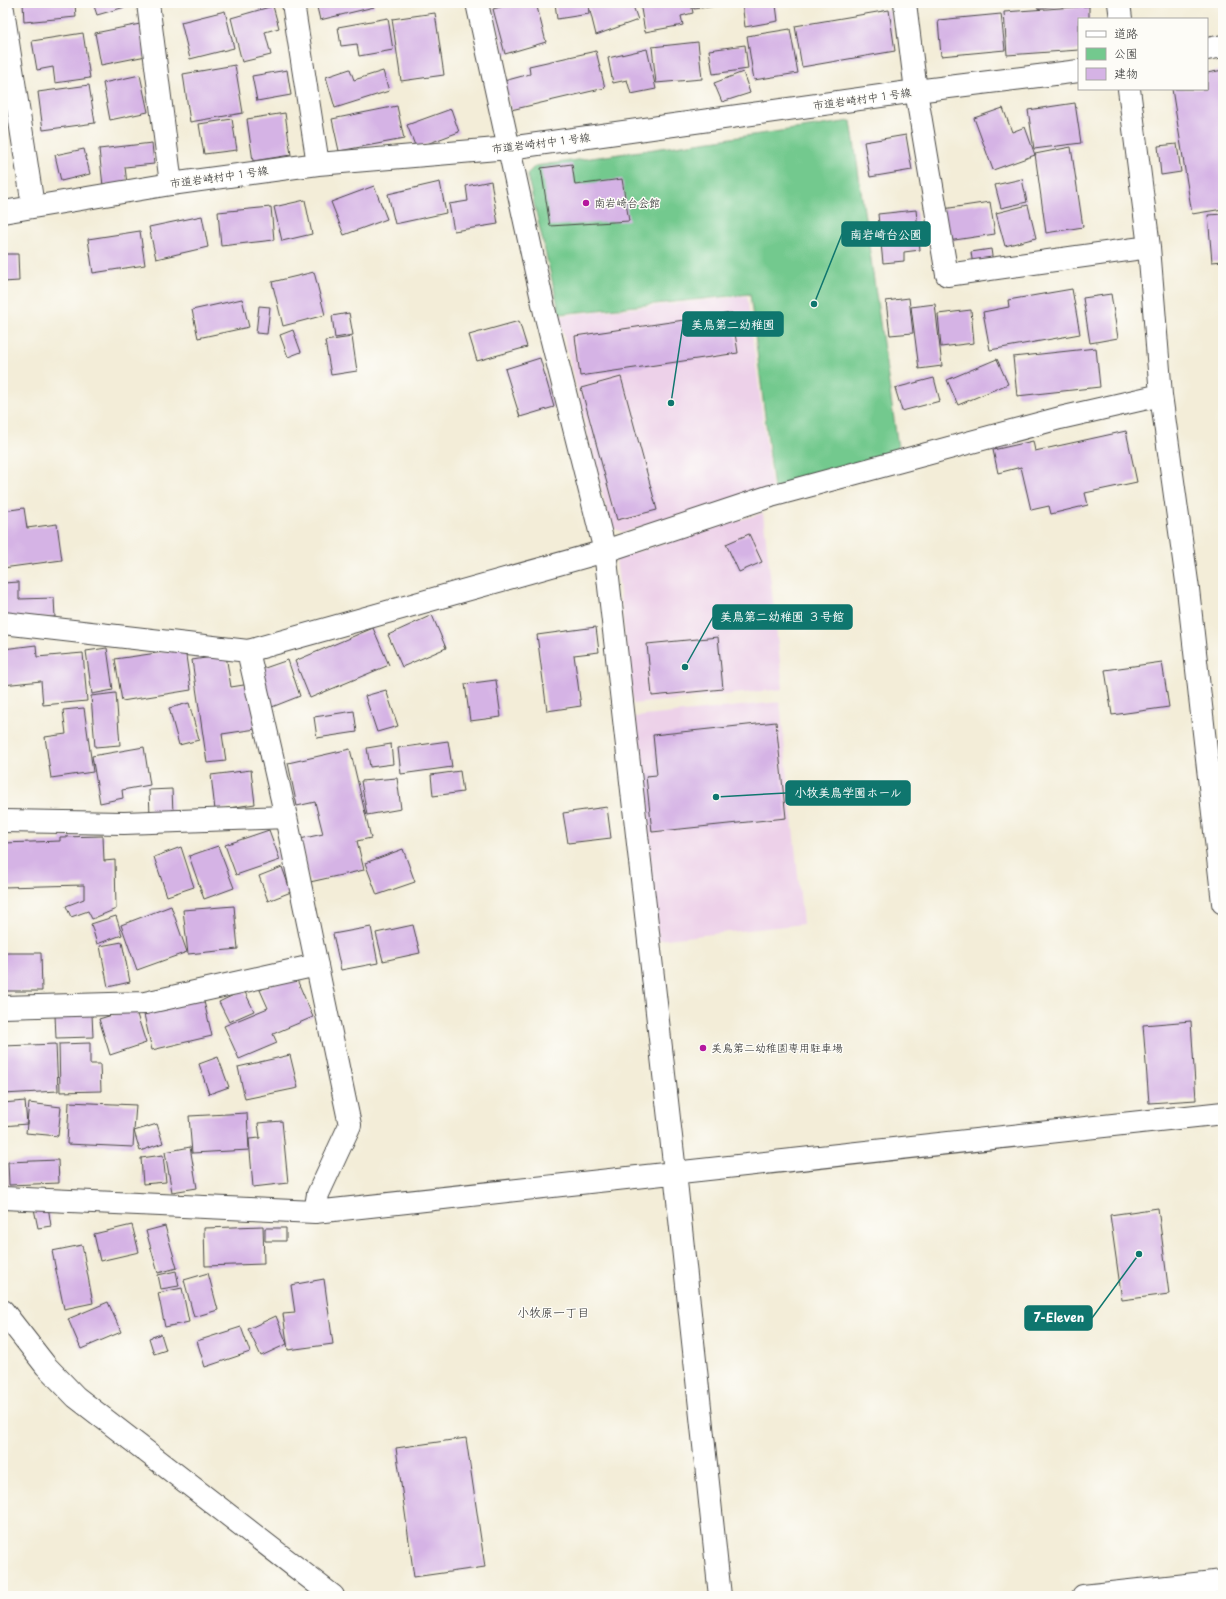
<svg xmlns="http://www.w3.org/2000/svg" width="1226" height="1599" font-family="'Playpen Sans','Klee One',sans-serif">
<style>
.built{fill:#edd1e9}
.green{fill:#73c98e;stroke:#4f7a5c}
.building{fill:#d5b3e5}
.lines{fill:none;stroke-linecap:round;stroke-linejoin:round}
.minor-casing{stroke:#494845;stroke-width:24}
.minor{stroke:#fff;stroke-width:22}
.poi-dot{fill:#b5179e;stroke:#fdfcf7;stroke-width:1.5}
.labels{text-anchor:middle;stroke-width:3;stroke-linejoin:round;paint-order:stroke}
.street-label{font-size:11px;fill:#2b2b2b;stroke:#fdfcf7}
.poi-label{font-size:11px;fill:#2b2b2b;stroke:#fdfcf7;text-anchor:start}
.neighbourhood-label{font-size:12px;fill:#2b2b2b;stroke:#fdfcf7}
.leader{fill:none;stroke:#0f766e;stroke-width:1.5}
.callout-dot{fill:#0f766e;stroke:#fdfcf7;stroke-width:1.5}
.callout{fill:#0f766e;stroke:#0f766e;stroke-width:1.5}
.callout-label{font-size:12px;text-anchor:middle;font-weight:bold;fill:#fff}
</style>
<rect width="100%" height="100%" fill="#fdfcf7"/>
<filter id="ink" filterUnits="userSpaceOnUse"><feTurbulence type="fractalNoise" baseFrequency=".025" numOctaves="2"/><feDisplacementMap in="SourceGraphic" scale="8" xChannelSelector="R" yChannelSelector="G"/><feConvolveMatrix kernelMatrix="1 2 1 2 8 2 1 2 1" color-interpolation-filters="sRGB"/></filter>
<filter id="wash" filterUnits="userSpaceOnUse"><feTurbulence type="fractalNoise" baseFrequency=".012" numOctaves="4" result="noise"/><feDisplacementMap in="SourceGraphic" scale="16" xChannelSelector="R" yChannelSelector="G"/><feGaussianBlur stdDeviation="0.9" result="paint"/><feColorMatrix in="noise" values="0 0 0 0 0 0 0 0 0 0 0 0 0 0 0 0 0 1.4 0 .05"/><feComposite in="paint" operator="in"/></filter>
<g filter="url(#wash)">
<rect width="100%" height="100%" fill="#f3edd8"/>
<path class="built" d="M747,296L772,489L623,532L611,527L559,316Z
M763,513L783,689L633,704L616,558Z
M780,702L803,924L658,940L635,717Z"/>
<path class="green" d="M851,121L899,454L774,489L750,294L560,314L527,174L535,166Z"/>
<g id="blocks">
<path class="building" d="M23,3H75L76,17L24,22Z
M93,3H131L132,5L97,15Z
M316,3H374V7L320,20Z
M515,3H536L546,42L505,54L493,9Z
M555,3H588L589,14L557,19Z
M588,3H632L638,20L596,35Z
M640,3H691L693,13L681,16L683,25L645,32Z
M693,3H732V4L694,9Z
M742,3H783L784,4L776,5L778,21L745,27Z
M1037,3H1066V4L1037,8Z
M273,6L279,28L265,32L271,55L242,62L231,18Z
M1089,6V19H1079V50L1007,55L1004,12Z
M889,10L895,51L802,67L795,26Z
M225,11L234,48L190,59L181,22Z
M435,13L444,75L401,81L392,19Z
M1001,14L1005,50L941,56L938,20Z
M388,18L393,50L359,56L357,44L341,46L338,27Z
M140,24L146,56L101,65L95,33Z
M790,29L798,73L754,80L747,36Z
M83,33L90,78L55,83L53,67L37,70L32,41Z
M698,42L702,79L656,83L652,47Z
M745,45L748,69L713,74L709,50Z
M647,49L656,89L631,94L627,80L613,83L608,58Z
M596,51L605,88L511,110L504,81L530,74L529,66Z
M235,65L243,113L190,122L183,74Z
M350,69L354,80L383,71L389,91L335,108L326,77Z
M287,70L291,95L257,101L252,76Z
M1223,70V209L1192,214L1172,89H1207V73Z
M743,72L750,93L722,102L714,83Z
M140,75L148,112L110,120L103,83Z
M89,85L95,123L43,130L38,92Z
M1075,103L1081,143L1034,149L1028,110Z
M397,106L404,139L339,151L332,119Z
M1003,108L1012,132L1025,127L1035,155L993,170L974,118Z
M451,109L459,132L416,148L407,125Z
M285,113L291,155L253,161L247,119Z
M232,119L237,150L204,154L199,124Z
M906,135L912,170L870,177L864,142Z
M152,143L154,164L125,167L127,184L103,186L99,149Z
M1177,144L1181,172L1161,175L1158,146Z
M1071,147L1083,227L1046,233L1035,154Z
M84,149L90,174L61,181L55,155Z
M572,164L575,185L622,179L629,221L550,226L541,168Z
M1022,179L1027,202L1001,208L995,185Z
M491,181L498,224L454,231L449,204L468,201L466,186Z
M440,182L446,213L395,224L388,194Z
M374,186L387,219L344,235L331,202Z
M305,200L312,234L282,241L274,207Z
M990,202L995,234L948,241L943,209Z
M1028,205L1036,238L1005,246L996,213Z
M271,207L274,240L221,246L218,212Z
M916,210L920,250L904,252V261L883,263L878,214Z
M1223,214V261L1212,262L1208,215Z
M202,216L208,247L156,259L149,227Z
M140,231L145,265L93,273L88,239Z
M991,249L993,263L973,266L971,252Z
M3,254H18L19,281L3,282Z
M314,272L325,315L283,326L272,282Z
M1072,289L1080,334L990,350L983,312L1009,307L1008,300Z
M1111,294L1118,338L1090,343L1083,298Z
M909,298L913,333L890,335L886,301Z
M242,299L249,327L198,338L192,310Z
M935,304L942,366L919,369L911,307Z
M259,306L270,307L267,334L256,333Z
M971,310L974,343L941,347L938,314Z
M349,313L353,335L335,338L332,316Z
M732,313L738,353L580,376L575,336Z
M519,321L527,347L477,361L469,335Z
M293,330L301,352L288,357L280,335Z
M352,337L357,371L331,375L325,341Z
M1096,348L1100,387L1017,396L1013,357Z
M540,358L554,407L520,417L505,369Z
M997,359L1008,384L958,405L947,380Z
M621,377L657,510L617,520L581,388Z
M934,378L940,401L902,411L895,388Z
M1126,431L1137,482L1085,493L1088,505L1051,514L1049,506L1031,510L1021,467L998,473L993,450L1033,441L1035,451Z
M24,508L27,528L57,524L62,560L3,568V511Z
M749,534L762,562L739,572L726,544Z
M19,582V599L54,598L55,617L3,619V583Z
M432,615L446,648L402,667L388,635Z
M596,627L599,652L574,655L581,706L547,711L537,635Z
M373,628L389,665L310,698L295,661Z
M718,637L723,689L652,696L647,644Z
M36,645L37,657L83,653L87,701L43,705L41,681L3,685V649Z
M107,648L113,690L92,694L86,651Z
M185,649L191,690L122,701L115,659Z
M226,655L231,687L250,684L256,729L222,734L226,761L207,763L192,660Z
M288,660L300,696L272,707L259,670Z
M1162,662L1169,707L1112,715L1105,670Z
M496,680L501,717L470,721L465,684Z
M386,690L398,726L377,732L365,696Z
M116,693L120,745L95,747L91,696Z
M189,703L199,740L179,745L169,708Z
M84,708L93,772L51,778L45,737L66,734L63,710Z
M354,711L357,732L317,738L314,717Z
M776,722L786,818L652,832L646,776L657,775L653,735Z
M448,741L452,767L401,774L398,748Z
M391,744L393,764L370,767L367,748Z
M144,747L150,785L122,790L123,798L100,803L92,756Z
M350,749L371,838L357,841L364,870L310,882L300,839L323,834L315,802L297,806L288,763Z
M251,770L255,804L215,810L211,775Z
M460,771L463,792L433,796L431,775Z
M397,778L401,809L367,815L361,781Z
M172,789L173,814L150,815L149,790Z
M607,807L611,838L568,843L563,813Z
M269,830L280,860L236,875L225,845Z
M103,836L104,861L115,860L116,909L92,919L88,911L71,917L66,906L84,899V885L3,887V843L60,841V837Z
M218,846L234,888L204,899L189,856Z
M181,847L194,887L167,896L154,857Z
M403,849L415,882L377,895L365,863Z
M282,867L291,892L268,901L259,876Z
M171,906L187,952L137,970L121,925Z
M234,906L238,949L188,954L183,910Z
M116,916L122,935L97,944L91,924Z
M413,925L420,953L383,961L376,933Z
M371,927L378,963L341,970L333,934Z
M122,942L130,982L108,987L100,946Z
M3,953H41L42,991H3Z
M295,975L313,1017L273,1034L277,1043L239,1059L224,1026L268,1008L260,990Z
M244,990L254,1011L229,1022L219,1002Z
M203,997L212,1036L152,1050L143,1010Z
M135,1008L146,1043L110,1055L99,1019Z
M92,1014L93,1037L56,1038L55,1015Z
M1191,1021L1196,1100L1149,1103L1143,1025Z
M90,1043V1064H100L101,1091L60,1092L59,1044Z
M56,1044L58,1091L3,1094V1046Z
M290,1055L298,1088L245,1099L238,1067Z
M218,1057L229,1087L209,1094L199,1064Z
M25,1101L27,1124L3,1126V1103Z
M69,1102L136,1105L134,1131L157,1124L163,1143L140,1151L134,1131L133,1147L67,1144Z
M29,1103L61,1107L58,1136L26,1133Z
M247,1113L249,1150L192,1153L189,1116Z
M282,1121L288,1183L253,1187L249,1139L260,1138L258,1123Z
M190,1147L197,1188L172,1192L165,1152Z
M163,1155L166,1182L143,1184L141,1158Z
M58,1160L59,1183L9,1185L8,1162Z
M48,1206L51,1226L38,1228L34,1209Z
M1158,1208L1169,1294L1122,1300L1110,1215Z
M132,1225L139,1252L100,1261L94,1234Z
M165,1226L177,1268L158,1273L146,1231Z
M263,1226L264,1264L205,1266L204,1228Z
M265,1228H286V1241H265Z
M82,1245L93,1303L64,1309L52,1251Z
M176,1271L179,1286L161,1289L158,1275Z
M208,1273L218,1310L194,1317L184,1280Z
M324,1279L333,1344L288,1350L283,1314L295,1313L291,1285Z
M182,1288L189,1322L165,1327L158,1293Z
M108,1302L121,1332L81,1349L68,1319Z
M276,1316L287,1344L261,1356L248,1329Z
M241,1327L250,1352L205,1367L197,1341Z
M161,1334L166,1350L154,1354L149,1338Z
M466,1438L485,1567L414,1577L396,1448Z
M1223,1591V1596H1181Z"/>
</g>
</g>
<g filter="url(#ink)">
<use href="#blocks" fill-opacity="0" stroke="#494845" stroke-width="1"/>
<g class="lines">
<defs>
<path id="minor" d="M148,3L171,184
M293,3L318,164
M477,3L545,313L605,551L675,1172L720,1596
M905,3L916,91L947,275L1149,247
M1119,3L1121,19
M3,10L33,206
M1207,49L1223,46
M1129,89L1149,247L1161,395L1188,589L1223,903
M3,212L171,184L318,164L509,148L916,91L1079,71
M3,623L248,651L605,551L771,496L1060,418L1161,395
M248,651L286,817L350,1125L318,1194L315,1212
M3,821L124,823L286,817
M3,1007L145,1003L317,965
M3,1198L315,1212L1223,1113
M3,1311L46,1366L76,1397L333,1596
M1083,1596L1223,1581"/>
</defs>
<use href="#minor" class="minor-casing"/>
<use href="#minor" class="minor"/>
</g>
</g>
<g class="poi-dot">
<circle cx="586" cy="203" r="4"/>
<circle cx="703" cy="1048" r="4"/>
</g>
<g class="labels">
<g class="street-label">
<text transform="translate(862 99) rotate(-8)" y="4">市道岩崎村中１号線</text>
<text transform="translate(541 143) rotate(-7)" y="4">市道岩崎村中１号線</text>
<text transform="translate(219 177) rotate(-8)" y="4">市道岩崎村中１号線</text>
</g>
<g class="poi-label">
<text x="594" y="207">南岩崎台会館</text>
<text x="711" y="1052">美鳥第二幼稚園専用駐車場</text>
</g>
<g class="neighbourhood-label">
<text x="553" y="1317">小牧原一丁目</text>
</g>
</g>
<path class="leader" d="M814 304L842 234M671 403L683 324M685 667L713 617M716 797L786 793M1139 1254L1092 1318"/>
<g class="callout-dot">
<circle cx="814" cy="304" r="4"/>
<circle cx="671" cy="403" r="4"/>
<circle cx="685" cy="667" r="4"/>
<circle cx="716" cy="797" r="4"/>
<circle cx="1139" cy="1254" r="4"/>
</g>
<g class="callout">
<rect x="842" y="222" width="88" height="24" rx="4"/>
<rect x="683" y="312" width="100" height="24" rx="4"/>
<rect x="713" y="605" width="139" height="24" rx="4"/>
<rect x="786" y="781" width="124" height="24" rx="4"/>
<rect x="1025" y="1306" width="67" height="24" rx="4"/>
</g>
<g class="callout-label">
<text x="886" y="239">南岩崎台公園</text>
<text x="733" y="329">美鳥第二幼稚園</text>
<text x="782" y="621">美鳥第二幼稚園 ３号館</text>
<text x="848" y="797">小牧美鳥学園ホール</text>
<text x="1059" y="1322">7-Eleven</text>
</g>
<rect width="1226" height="1599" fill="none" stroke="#fdfcf7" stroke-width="16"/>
<rect x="1078" y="18" width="130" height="72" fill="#fdfcf7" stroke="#a9a8a5"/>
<rect x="1086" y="31" width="20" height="6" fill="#ffffff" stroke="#a9a8a5"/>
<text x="1114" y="38" font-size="12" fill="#2b2b2b">道路</text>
<rect x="1086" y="48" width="20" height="12" fill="#73c98e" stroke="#a9a8a5"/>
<text x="1114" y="58" font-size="12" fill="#2b2b2b">公園</text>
<rect x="1086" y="68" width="20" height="12" fill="#d5b3e5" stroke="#a9a8a5"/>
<text x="1114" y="78" font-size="12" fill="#2b2b2b">建物</text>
</svg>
